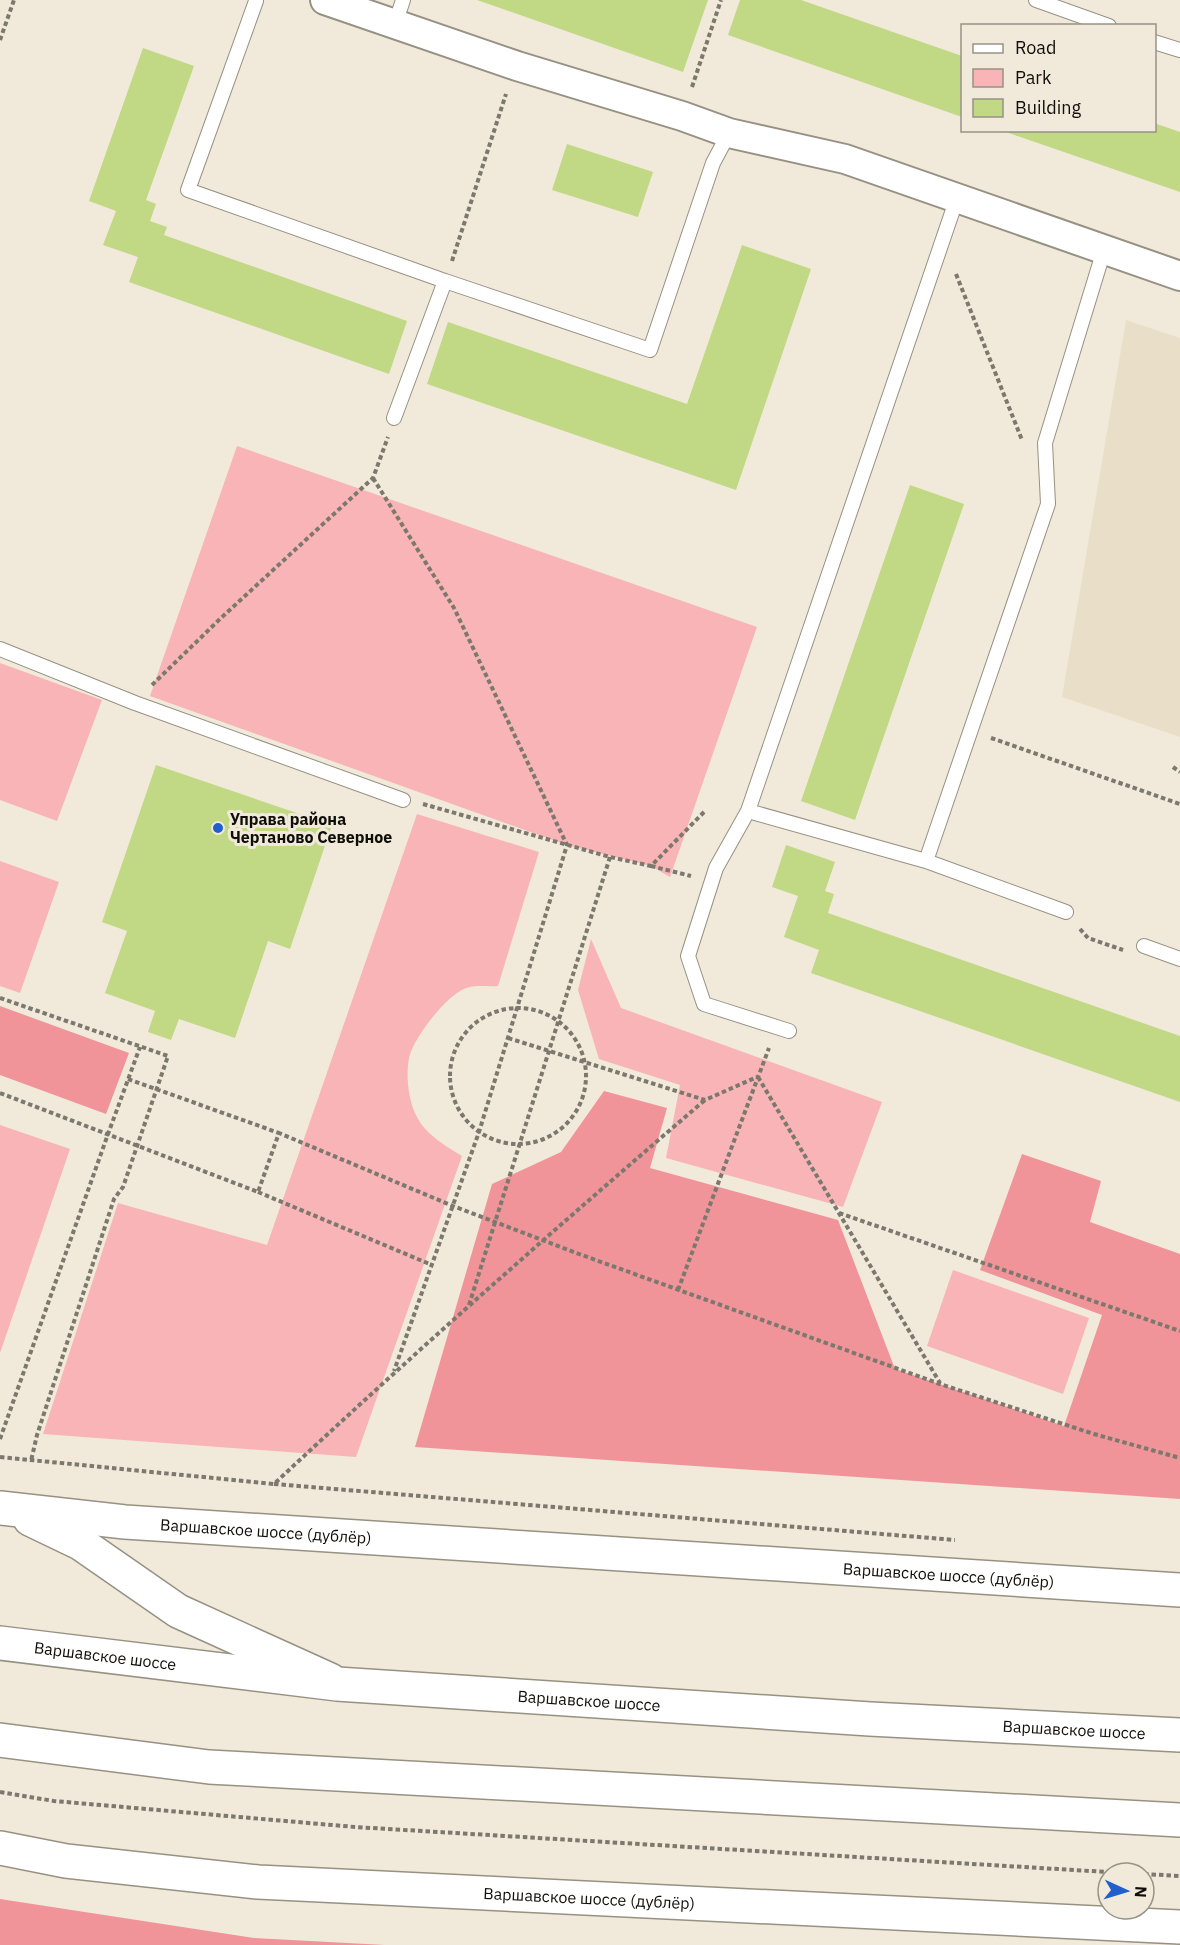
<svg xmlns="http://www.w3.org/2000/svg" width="1180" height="1945" font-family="'IBM Plex Sans',sans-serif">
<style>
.built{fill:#e9dfc9}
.green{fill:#f8b4b6}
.forest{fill:#f09499}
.building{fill:#c1d884}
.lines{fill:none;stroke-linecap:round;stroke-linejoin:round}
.service-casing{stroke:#979183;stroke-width:16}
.minor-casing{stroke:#979183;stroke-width:32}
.secondary-casing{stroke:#979183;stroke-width:36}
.primary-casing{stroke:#979183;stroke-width:36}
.path{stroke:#7c786e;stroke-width:4;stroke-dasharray:4.5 3;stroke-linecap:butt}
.service{stroke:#fff;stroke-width:14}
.minor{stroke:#fff;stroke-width:28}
.secondary{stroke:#fff;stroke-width:33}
.primary{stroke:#fff;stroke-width:33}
.poi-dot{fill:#2160cc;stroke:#f1eadb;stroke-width:2}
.labels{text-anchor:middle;stroke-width:6;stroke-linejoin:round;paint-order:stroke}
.poi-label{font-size:16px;font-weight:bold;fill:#100e09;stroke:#f1eadb;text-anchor:start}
.street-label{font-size:16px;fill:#100e09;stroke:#f1eadb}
</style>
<rect width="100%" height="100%" fill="#f1eadb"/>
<path class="built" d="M1126,320L1180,338V737L1062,697Z"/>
<path class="green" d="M237,446L757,627L670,877L651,866L567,845L150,696Z
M0,663L102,700L57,821L0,800Z
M417,814L539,852L498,986C489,987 478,985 470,987C449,991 417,1034 410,1054C405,1072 408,1101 417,1117C426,1135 446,1146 462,1156L356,1457L43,1434L118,1203L267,1245Z
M0,861L59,882L20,993L0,986Z
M591,939L621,1008L882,1102L843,1207L666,1158L680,1085L599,1059L578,990Z
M0,1125L70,1149L0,1353Z
M953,1270L1089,1318L1063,1394L927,1346Z"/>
<path class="forest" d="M0,1006L129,1053L106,1114L0,1075Z
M604,1091L667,1108L650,1168L838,1220L895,1369L1064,1426L1102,1315L980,1270L1022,1154L1101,1181L1090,1222L1180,1254V1499L415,1447L492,1184L561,1152Z
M0,1899L254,1938L385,1945H0Z"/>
<path class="building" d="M477,0H708L683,72Z
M740,0H801L962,56V117L728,35Z
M143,48L194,66L146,200L156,204L150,221L167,227L164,235L407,321L389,374L129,282L138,257L103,245L116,211L89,201Z
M1154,123L1180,132V192L1003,131L1154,130Z
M567,144L653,172L638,217L552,190Z
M742,245L811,269L736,490L427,384L448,322L687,404Z
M910,485L964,504L855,820L801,801Z
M156,765L332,825L290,949L268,941L235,1038L179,1019L171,1040L148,1032L155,1011L105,993L127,931L102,922Z
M786,845L835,862L825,891L834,894L828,913L1180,1036V1102L811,973L819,950L784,937L798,896L772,887Z"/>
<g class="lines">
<defs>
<path id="service" d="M1036,0L1109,26
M256,1L188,190L445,281L394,418
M395,24L403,0
M1154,42L1180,50
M445,281L650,350L713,163L729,133
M0,649L135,703L403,800
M748,811L957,198
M1066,912L926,861L1048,504L1045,443L1104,250
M1144,946L1180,959
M789,1031L704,1004L688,956L716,868L748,811L926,861"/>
<path id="minor" d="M325,0L517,66L682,116L729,133L845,159L1180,276"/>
<g id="secondary">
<path id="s1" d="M0,1508L125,1522L1180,1590"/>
<path d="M30,1519L80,1543L178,1611L330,1680"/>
<path id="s2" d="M0,1848L66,1861L258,1882L1180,1927"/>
</g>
<g id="primary">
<path id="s3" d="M0,1643L337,1684L870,1719L1180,1735"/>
<path d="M0,1740L209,1767L1180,1820"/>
</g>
</defs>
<use href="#service" class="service-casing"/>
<use href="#minor" class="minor-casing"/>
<use href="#secondary" class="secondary-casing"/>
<use href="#primary" class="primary-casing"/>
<path class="path" d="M0,40L14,0
M692,87L721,0
M452,261L506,94
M956,274L1022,440
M373,478L454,608L567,845L479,1132L394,1371
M152,685L221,618L373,478L388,437
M991,738L1180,804
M1173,767L1180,772
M423,804L610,857L651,866L706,810
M651,866L691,876
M1080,929L1088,938L1123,950
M0,998L168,1056L123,1187L114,1199L37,1435L31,1461
M450 1076a68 68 0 1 1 136 0a68 68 0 1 1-136 0Z
M508,1038L705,1100L757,1077
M758,1077L940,1383
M128,1079L279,1133
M0,1093L258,1192L279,1133L453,1206L579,1254L940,1384L1094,1434L1180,1458
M258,1192L432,1265
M839,1213L1180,1331
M678,1290L769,1048
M469,1305L610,857
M0,1439L108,1134L140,1047
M0,1457L274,1484C415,1352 559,1225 705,1100
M274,1484L955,1540
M0,1792L54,1801L355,1827L1124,1873
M1144,1874L1180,1876"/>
<use href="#service" class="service"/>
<use href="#minor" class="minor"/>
<use href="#secondary" class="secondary"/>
<use href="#primary" class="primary"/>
</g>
<circle class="poi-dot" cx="218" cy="828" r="6"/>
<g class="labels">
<g class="poi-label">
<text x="230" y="825">Управа района<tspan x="230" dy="18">Чертаново Северное</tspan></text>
</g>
<g class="street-label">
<text dy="6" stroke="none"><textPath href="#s1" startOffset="267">Варшавское шоссе (дублёр)</textPath></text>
<text dy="6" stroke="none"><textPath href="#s1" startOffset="951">Варшавское шоссе (дублёр)</textPath></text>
<text dy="6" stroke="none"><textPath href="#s3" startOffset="106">Варшавское шоссе</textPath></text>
<text dy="6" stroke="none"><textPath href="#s3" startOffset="592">Варшавское шоссе</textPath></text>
<text dy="6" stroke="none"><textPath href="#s3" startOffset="1078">Варшавское шоссе</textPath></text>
<text dy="6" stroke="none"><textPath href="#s2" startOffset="592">Варшавское шоссе (дублёр)</textPath></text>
</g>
</g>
<rect x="961" y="24" width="195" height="108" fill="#f1eadb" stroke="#979287" stroke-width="1.5"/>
<rect x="973" y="44" width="30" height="9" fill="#ffffff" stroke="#979287" stroke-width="1.5"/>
<text x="1015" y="54" font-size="18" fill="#100e09">Road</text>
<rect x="973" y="69" width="30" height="18" fill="#f8b4b6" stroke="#979287" stroke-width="1.5"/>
<text x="1015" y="84" font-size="18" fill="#100e09">Park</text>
<rect x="973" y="99" width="30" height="18" fill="#c1d884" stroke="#979287" stroke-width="1.5"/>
<text x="1015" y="114" font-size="18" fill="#100e09">Building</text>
<g transform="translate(1126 1891) rotate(94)"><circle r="28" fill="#f1eadb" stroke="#979287" stroke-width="1.5"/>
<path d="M0-4.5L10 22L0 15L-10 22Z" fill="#2160cc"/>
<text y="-9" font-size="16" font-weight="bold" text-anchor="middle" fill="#100e09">N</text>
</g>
</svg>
